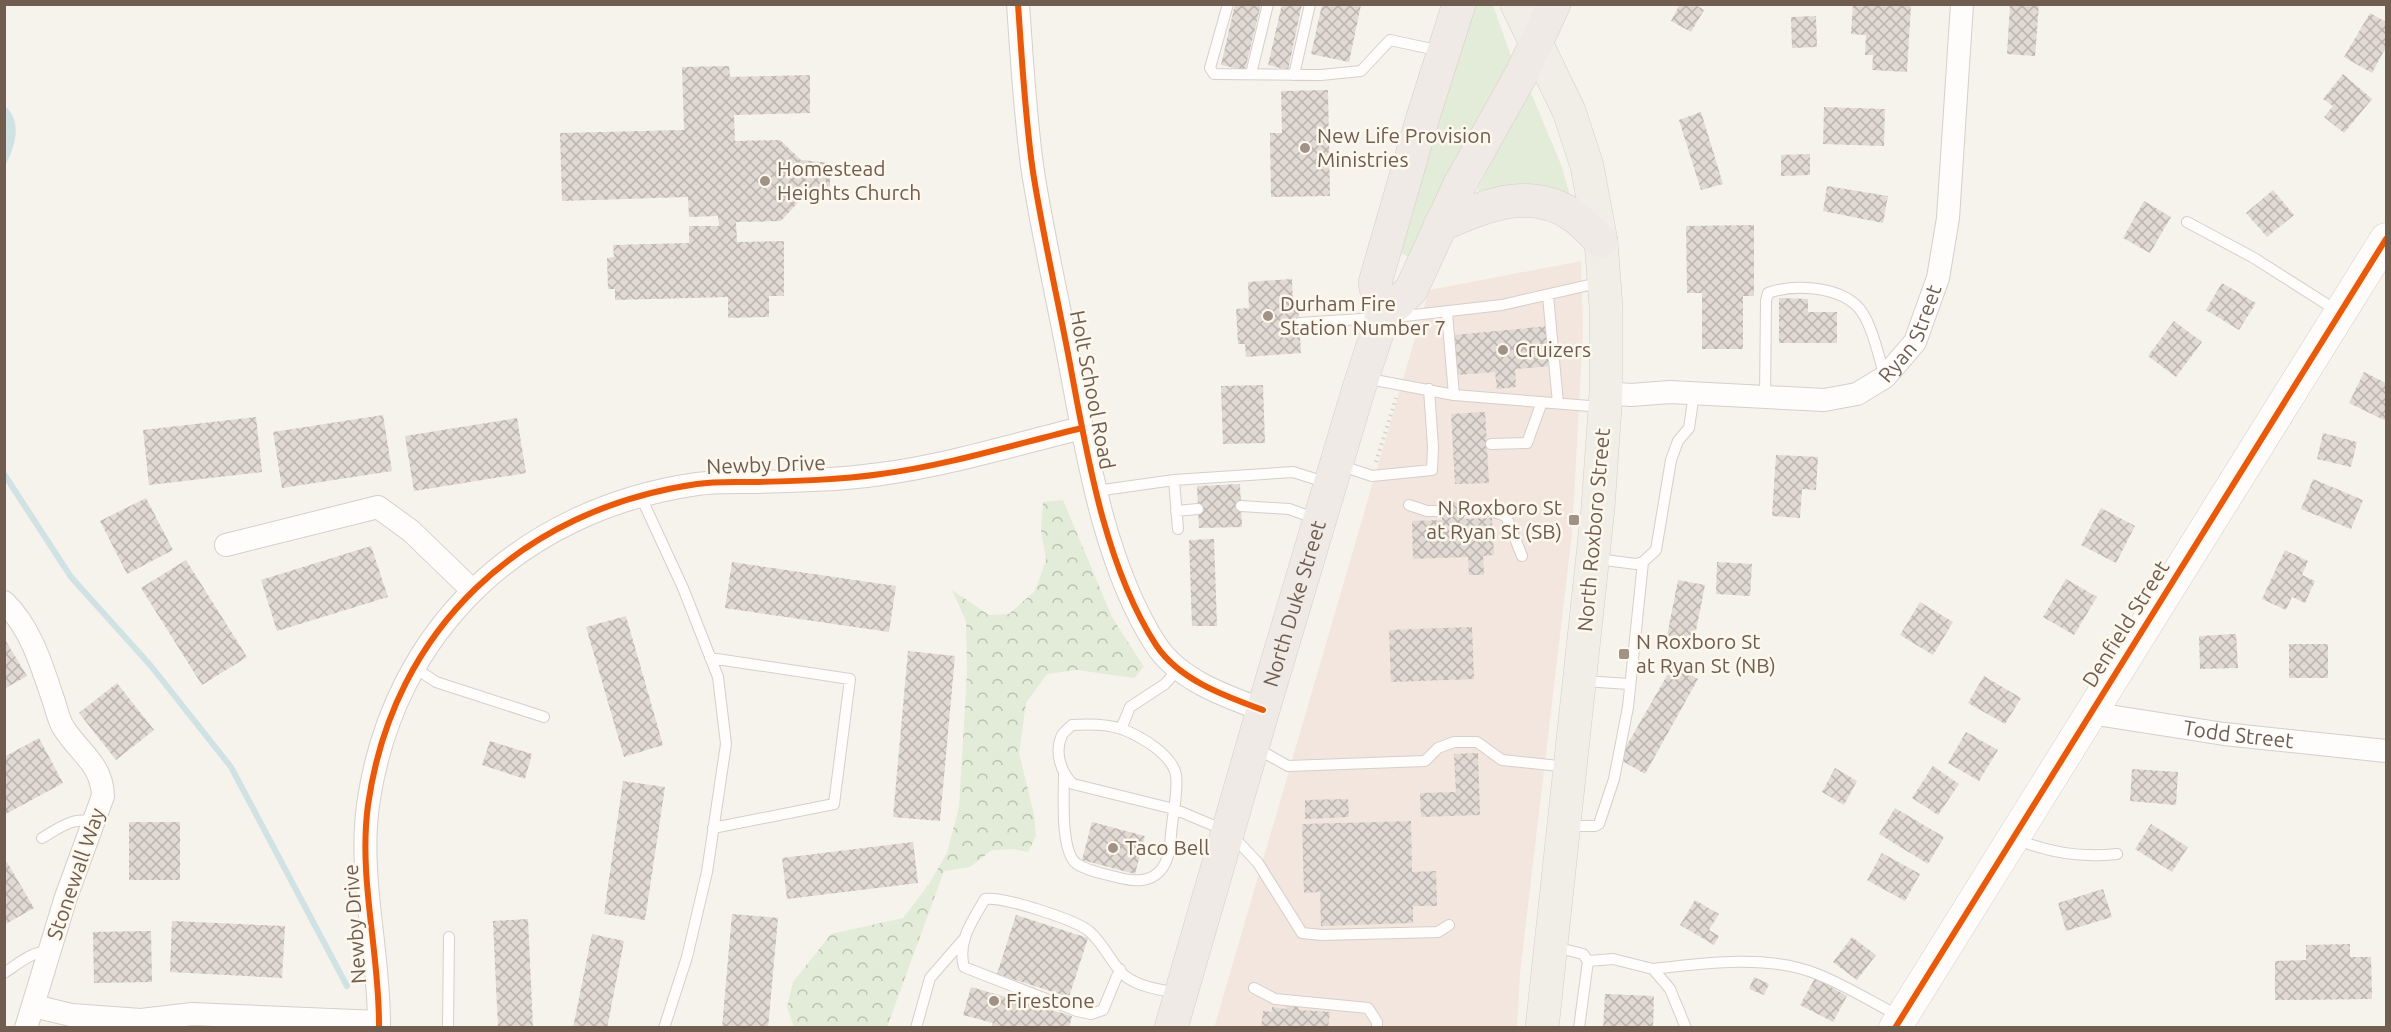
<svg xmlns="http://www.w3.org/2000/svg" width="2391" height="1032" font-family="Ubuntu,sans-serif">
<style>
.commercial{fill:#f3e6de}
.grass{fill:#e3ecd8}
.forest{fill:url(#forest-crowns)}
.water{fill:#d0e2e4}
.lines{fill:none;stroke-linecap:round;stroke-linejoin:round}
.stream{stroke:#d0e2e4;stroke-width:6}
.building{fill:url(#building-cross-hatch)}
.lane-casing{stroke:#d4cfc9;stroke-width:12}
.street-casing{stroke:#d4cfc9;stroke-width:24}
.secondary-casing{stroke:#d5cfc9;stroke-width:33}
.primary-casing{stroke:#d4cec7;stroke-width:34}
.highway-casing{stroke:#d4cec7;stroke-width:34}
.path{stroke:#d7d1cd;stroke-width:4;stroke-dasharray:1.5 4.5;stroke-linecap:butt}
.lane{stroke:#fefdfc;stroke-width:10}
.street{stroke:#fefdfc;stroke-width:22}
.secondary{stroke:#fefdfc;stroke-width:32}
.primary{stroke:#f1eee7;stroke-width:33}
.highway{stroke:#efeae6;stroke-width:33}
.cycleway-casing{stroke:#fdf8ee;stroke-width:10}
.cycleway{stroke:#e8590c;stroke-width:6}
.poi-dot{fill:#a09286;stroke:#fdf8ee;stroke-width:2}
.labels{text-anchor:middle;stroke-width:5;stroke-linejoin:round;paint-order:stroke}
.poi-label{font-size:21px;fill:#715d4f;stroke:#fdf8ee;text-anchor:start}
.street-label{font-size:21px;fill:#715d4f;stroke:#fdf8ee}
</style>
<defs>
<pattern id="forest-crowns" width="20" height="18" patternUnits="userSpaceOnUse" patternTransform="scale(1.5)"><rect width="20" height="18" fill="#e3ecd8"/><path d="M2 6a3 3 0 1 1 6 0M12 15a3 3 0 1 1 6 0" fill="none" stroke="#bcc2b2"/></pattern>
<pattern id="building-cross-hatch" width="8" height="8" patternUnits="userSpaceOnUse" patternTransform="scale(1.5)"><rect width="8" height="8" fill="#e1dad4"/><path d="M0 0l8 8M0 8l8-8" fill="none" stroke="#bbb4ae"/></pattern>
</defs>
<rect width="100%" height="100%" fill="#f6f3ec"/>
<path class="commercial" d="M1581,261L1583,332L1572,534L1520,973L1517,1027L1214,1028L1429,290Z"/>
<path class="grass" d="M1474,5H1493L1512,59L1409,257L1398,252Z
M1531,93L1562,167L1570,196L1479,193L1478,188L1527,94Z"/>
<path class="forest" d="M1063,500L1112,617L1144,667L1134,678L1077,670L1047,674L1026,703L1019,753L1034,814L1036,836L1028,852L1013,849L992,850L970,867L944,871L887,1027H794L787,1007L793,982L831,934L903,918L929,884L947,853L959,807L967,673L966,621L952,590L989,615L1009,614L1035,591L1046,560L1041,530L1043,502Z"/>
<path class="water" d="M5,106C23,122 15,147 5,166Z"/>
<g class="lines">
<path class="stream" d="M4,474L71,577L151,666L231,767L347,986"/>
</g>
<path class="building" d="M1235,4H1261L1245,70L1221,65Z
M1282,4H1302L1288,70L1268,65Z
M1680,4H1694L1704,10L1691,32L1671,21Z
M1853,4L1911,5L1907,72L1872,70L1873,55H1865L1866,35L1851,34Z
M2010,4H2039L2035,56L2007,54Z
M1322,5H1361L1349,62L1311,54Z
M2370,13L2386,22V47L2372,73L2344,57Z
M1816,16L1817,47L1792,48L1791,17Z
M729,66L730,77L810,75V113L734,115L735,141L780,140L801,160L830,163V190H820V195L803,197L781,221L736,222L737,242L784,241V296H769V317L728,318V297L615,300V289H608L607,258L614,257L613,245L689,243V226H719L718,216L689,217L688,197L562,201L560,133L684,130L682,67Z
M2343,74L2372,99L2344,133L2324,117L2333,106L2323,99Z
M1328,90L1330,196L1271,197L1270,133H1282L1281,91Z
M1824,107L1885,109L1884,146L1823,144Z
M1701,112L1723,184L1701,190L1679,120Z
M1810,154V175L1781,176V155Z
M1827,186L1888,196L1883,223L1823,211Z
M2273,190L2294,215L2267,237L2246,213Z
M2144,201L2171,217L2150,253L2123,238Z
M1754,225V296H1743V349H1702V293H1687L1686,226Z
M1292,279L1293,305H1298L1301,353L1246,357L1245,344H1238L1236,309L1249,308L1248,282Z
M2222,283L2256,303L2239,330L2206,310Z
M1779,298L1808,299V312H1837V343H1779Z
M2174,321L2202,342L2176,377L2148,356Z
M1549,326L1553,366L1515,369L1516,387L1497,389L1495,372L1457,375L1454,335Z
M2364,372L2386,383V421L2349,403Z
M1263,385L1265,443L1223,444L1221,386Z
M1485,412L1489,483L1455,484L1451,414Z
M383,415L392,471L282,488L273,432Z
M256,417L262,472L149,485L143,430Z
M517,418L526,473L414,491L405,436Z
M2323,433L2357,442L2351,467L2317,459Z
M1776,455L1818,457L1816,490L1802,489L1800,518L1772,516Z
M2313,479L2363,500L2351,529L2301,509Z
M1240,484L1242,527L1199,528L1197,486Z
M146,498L173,550L127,574L100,521Z
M1464,502V519L1492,518L1494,555L1483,556L1484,575H1469L1468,557L1413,559L1412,521L1442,520L1441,503Z
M2101,508L2135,526L2116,563L2081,545Z
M1214,539L1217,626H1192L1189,540Z
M371,546L388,597L277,631L261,580Z
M2285,550L2308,561L2302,575L2315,581L2305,603L2292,597L2286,610L2262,599Z
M186,560L247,657L202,685L141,588Z
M732,562L896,586L889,632L725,608Z
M1717,562L1752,564L1750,596L1716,594Z
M2066,579L2097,597L2074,635L2043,617Z
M1678,580L1705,585L1694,641L1667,636Z
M1920,602L1953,622L1933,655L1900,635Z
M626,616L663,745L624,757L586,627Z
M1472,627L1474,679L1391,682L1389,630Z
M2236,634L2238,668L2200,669L2199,636Z
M4,638L27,676L4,689Z
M2289,644H2328V678H2289Z
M908,651L955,656L940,821L893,817Z
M1673,665L1698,679L1645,774L1619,759Z
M1984,676L2021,698L2005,724L1968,703Z
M117,683L154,730L116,760L79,713Z
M1966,732L1998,750L1979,781L1948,763Z
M39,738L63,783L4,815V757Z
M490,741L532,754L525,779L482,765Z
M1478,753L1480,815L1421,817L1420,793L1456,792L1454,754Z
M1933,766L1959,784L1938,815L1912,798Z
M1835,768L1857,781L1844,805L1822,792Z
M2132,769L2178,772L2176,805L2130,801Z
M623,781L665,787L645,920L604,914Z
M1348,799L1349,817L1305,819V800Z
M1895,808L1944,837L1928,864L1879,834Z
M1411,821L1412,872L1436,871L1437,906H1413V923L1321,926L1320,892L1304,893L1302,824Z
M129,822H180V880H129Z
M1092,822L1145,836L1135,874L1082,860Z
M2151,824L2188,847L2172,872L2135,849Z
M913,842L918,883L787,899L782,858Z
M1882,853L1920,874L1905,901L1867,880Z
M7,862L34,908L4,925V863Z
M2103,889L2112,917L2066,931L2058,903Z
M1695,900L1719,914L1709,930L1719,936L1714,945L1680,925Z
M732,914L778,918L768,1028H722Z
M1016,915L1088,938L1069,997L997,974Z
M528,919L533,1028H498L493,921Z
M172,921L285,926L282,978L170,972Z
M151,931L152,982L94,983L93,932Z
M592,934L624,941L607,1028H573Z
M1852,937L1876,955L1857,980L1833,962Z
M2350,944V957H2371L2372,999L2275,1000V961L2306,960V945Z
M1754,977L1769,984L1764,995L1749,989Z
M1815,978L1847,996L1833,1022L1800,1005Z
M971,987L1072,1016L1069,1028H991L993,1023L963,1015Z
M1605,994L1654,996L1653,1028H1603Z
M1287,1004L1299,1005V1010L1330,1012L1328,1028H1261L1263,1011L1272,1012V1007L1286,1009Z"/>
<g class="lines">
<defs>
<path id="lane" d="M1228,4L1210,68L1214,74L1321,75L1361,71L1390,40L1441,51
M1251,74L1268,4
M1294,75L1310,4
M2187,222L2254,258L2339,312
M1548,296L1558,403
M1447,313L1454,395
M1396,317L1502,305L1602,282
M1299,323L1377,318
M1364,378L1454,395L1602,407
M1765,397L1766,301L1768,293C1793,284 1835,286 1856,305C1871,318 1879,358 1885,377
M1491,444L1527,443L1542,402
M1339,465L1372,476L1432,470L1433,447L1429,389
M1174,480L1178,529
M1096,491L1174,480L1293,472L1328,483
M640,495L683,588L718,677L726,744L707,872L687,957L664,1028
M1409,505L1427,511H1441
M1241,506L1289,509L1317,519
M1464,510L1484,509L1506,516L1522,556
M1176,511L1198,509
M1597,559L1636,564L1643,562L1656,550L1671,460L1678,441L1689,428L1694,394
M710,658L850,679L834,804L713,828
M415,668L436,682L544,717
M1584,681L1629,684
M1121,729L1130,707L1165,684L1179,668
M1256,748L1288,766L1425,761L1438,748L1454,742H1477L1502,760L1568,767
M1064,775C1064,795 1060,852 1077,864C1089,872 1106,874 1120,878C1133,881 1148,883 1159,872C1171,860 1170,841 1172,825C1174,809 1178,790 1176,775C1172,754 1140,736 1122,729C1107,724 1088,724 1072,725C1069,728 1064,732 1062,735C1054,752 1061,773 1073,784L1174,809L1229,832L1258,863L1302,933L1322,935L1438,932L1449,925
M1568,826H1595L1599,824L1614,779L1628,707L1643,562
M42,838C58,829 73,816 92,822
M2016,839C2049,853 2081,858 2117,854
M1555,947L1583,954L1588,961L1579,1028
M1588,961L1613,959L1653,969L1670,989L1686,1028
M1120,969L1103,1010L1091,1014L1077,1011L964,967C957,942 972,921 985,899C1002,896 1077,920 1090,932C1104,944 1112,965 1125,976C1139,987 1161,990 1178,993
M1653,969C1703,963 1769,954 1817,974C1845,985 1872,1002 1899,1016
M4,973C18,964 33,950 49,952
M1254,988L1275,999L1368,1008L1377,1022V1028
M448,1028L449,937
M916,1028L930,978L963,940"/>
<g id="street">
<path d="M1018,4C1022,60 1025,117 1033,172C1043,236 1058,300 1070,364C1087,455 1105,566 1156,645C1179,680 1225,696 1263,710"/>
<path id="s1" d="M1606,393L1631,395L1670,392L1824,400L1857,394L1885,377L1915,342L1938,278L1948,218L1962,4"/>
<path d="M226,545L378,507L411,531L473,591"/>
<path d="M4,602C30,627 41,663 52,696C56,706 58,721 65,730C81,754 102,765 103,796L66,897L26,1028"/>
<path id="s2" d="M2090,713L2224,734L2386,751"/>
<path d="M34,1006L71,1015L141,1020L192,1014L379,1022"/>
<path d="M379,1028C380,954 358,879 368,805C393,628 523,509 697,484C716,481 735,482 753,482C796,481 839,480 881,474C949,465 1016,444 1082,428"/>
</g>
<path id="secondary" d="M1895,1028L2386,239"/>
<path id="primary" d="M1517,4L1569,111L1587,166L1601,241L1606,307V393L1598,508L1542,1028"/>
<g id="highway">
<path d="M1440,225C1484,207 1529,185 1574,216C1584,223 1592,233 1601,241"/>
<path d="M1382,318L1375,283L1423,117L1459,4"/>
<path id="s3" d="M1171,1028L1263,710L1359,388L1382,318L1411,290L1460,184L1522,73L1554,4"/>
</g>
</defs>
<use href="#lane" class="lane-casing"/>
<use href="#street" class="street-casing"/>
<use href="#secondary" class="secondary-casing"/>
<use href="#primary" class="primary-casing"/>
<use href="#highway" class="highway-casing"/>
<path class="path" d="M1376,462L1396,398"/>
<use href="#lane" class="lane"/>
<use href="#street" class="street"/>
<use href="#secondary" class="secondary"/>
<use href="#primary" class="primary"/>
<use href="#highway" class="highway"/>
<defs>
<path id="cycleway" d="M1018,4C1022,60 1025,117 1033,172C1043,236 1058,300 1070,364C1087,455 1105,566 1156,645C1179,680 1225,696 1263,710
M379,1028C380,954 358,879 368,805C393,628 523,509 697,484C716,481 735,482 753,482C796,481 839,480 881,474C949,465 1016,444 1082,428
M1895,1028L2386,239"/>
</defs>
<use href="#cycleway" class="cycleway-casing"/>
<use href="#cycleway" class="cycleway"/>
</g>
<g class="poi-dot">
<circle cx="1305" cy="148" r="6"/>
<circle cx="765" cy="181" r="6"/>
<circle cx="1268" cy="316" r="6"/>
<circle cx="1503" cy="350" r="6"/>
<rect x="1568" y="514" width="12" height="12" rx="3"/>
<rect x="1618" y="648" width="12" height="12" rx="3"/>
<circle cx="1113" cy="848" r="6"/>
<circle cx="994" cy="1001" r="6"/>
</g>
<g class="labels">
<g class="poi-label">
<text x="1317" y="143">New Life Provision<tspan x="1317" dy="24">Ministries</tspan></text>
<text x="777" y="176">Homestead<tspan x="777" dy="24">Heights Church</tspan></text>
<text x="1280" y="311">Durham Fire<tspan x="1280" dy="24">Station Number 7</tspan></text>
<text x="1515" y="357">Cruizers</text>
<text x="1562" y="515" text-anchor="end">N Roxboro St<tspan x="1562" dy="24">at Ryan St (SB)</tspan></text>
<text x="1636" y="649">N Roxboro St<tspan x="1636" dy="24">at Ryan St (NB)</tspan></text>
<text x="1125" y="855">Taco Bell</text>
<text x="1006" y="1008">Firestone</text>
</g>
<g class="street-label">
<text dy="7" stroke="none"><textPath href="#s1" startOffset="336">Ryan Street</textPath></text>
<text transform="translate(1092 390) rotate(79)" y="7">Holt School Road</text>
<text transform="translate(766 465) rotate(-2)" y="7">Newby Drive</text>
<text transform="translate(1594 530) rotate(-85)" y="7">North Roxboro Street</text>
<text dy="7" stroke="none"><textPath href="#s3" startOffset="442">North Duke Street</textPath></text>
<text transform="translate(2126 624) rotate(-58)" y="7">Denfield Street</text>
<text dy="7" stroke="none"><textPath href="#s2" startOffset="150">Todd Street</textPath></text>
<text transform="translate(76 874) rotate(-71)" y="7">Stonewall Way</text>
<text transform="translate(355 924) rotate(-94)" y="7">Newby Drive</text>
</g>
</g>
<rect width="2391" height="1032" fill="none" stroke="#715d4f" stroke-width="12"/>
</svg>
